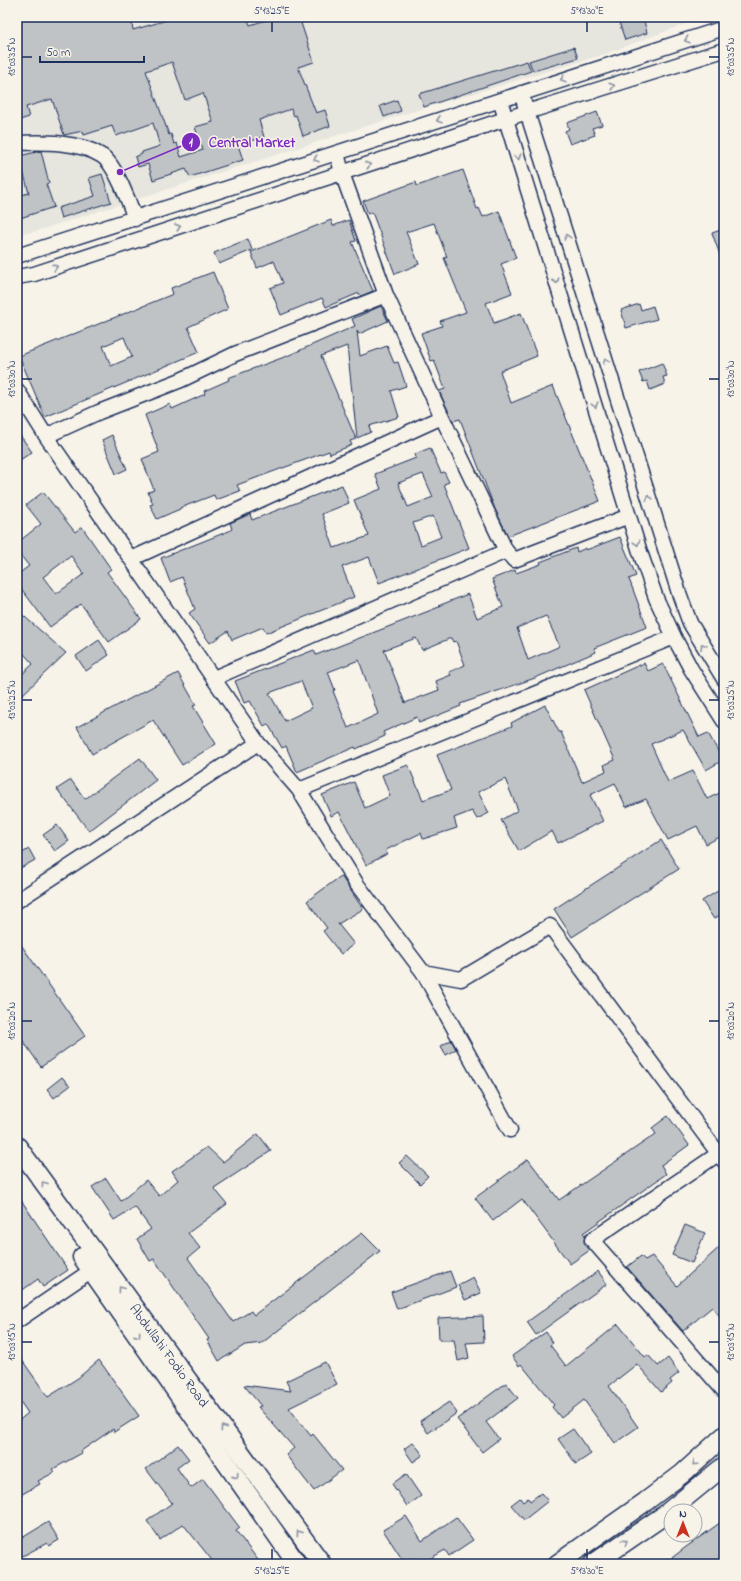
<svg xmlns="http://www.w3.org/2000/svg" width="741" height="1581" font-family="'Indie Flower',sans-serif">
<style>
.built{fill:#e6e5de}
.building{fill:#c0c3c5;stroke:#1b2f5e;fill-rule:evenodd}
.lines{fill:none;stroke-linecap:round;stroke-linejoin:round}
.minor-casing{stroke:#1b2f5e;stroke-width:17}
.major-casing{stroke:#1b2f5e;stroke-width:21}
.minor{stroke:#f7f3e8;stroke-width:14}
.major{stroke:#f7f3e8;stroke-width:18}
.oneway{stroke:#8991a3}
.ticks{fill:none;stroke:#1b2f5e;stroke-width:1.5}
.labels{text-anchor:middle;stroke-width:3;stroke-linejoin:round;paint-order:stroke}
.street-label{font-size:14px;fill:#1b2f5e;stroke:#f7f3e8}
.leader{fill:none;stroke:#7b2cbf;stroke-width:1.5}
.callout-dot{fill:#7b2cbf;stroke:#f7f3e8;stroke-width:1.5}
.mark-label{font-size:12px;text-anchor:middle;font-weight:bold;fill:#fff}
.callout-label{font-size:15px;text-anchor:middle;font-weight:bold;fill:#7b2cbf;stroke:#f7f3e8;stroke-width:3;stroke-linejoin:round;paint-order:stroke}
.neatline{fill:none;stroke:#1b2f5e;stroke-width:1.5}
.ticks-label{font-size:10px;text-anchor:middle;fill:#1b2f5e}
</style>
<rect width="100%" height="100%" fill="#f7f3e8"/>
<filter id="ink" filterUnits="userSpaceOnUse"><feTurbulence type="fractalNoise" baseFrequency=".025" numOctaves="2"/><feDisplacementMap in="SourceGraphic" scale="8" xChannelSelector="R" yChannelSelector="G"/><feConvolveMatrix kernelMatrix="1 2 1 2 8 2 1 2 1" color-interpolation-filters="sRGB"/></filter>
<g filter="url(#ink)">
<path class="built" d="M17,17H704L602,55L411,112L33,232L17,234Z"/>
<path class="building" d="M17,17H90V22L131,17L133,30L177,17H247L250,25L276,17H299L314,62L298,67L316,113L325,110L330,126L303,136L296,115L294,116L291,109L259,120L264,137L238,145L243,160L190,177L186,169L153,180L148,164L138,167L135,157L142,154V152L160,146L153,123L116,136L112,126L84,135L83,131L64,135L52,99L26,107L29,117L17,121ZM172,62L185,100L203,93L213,122L195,127L203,150L181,157L177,143L174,144L171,134L169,135L146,71Z
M625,17H643L647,33L625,40L618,19Z
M574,47L578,58L533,71L529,61Z
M527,61L531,71L424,107L419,94Z
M397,100L401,111L384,117L380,106Z
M597,112L602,125L592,128L595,135L570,144L565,131L569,129L567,123Z
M41,151L49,183L46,184L54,207L17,219V196L29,193L19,156Z
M463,170L477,209L479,208L483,217L499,211L516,258L501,264L512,293L486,303L494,323L521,313L537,356L500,371L511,403L553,386L600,501L508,536L495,509L460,419L453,421L439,391L445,389L434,360L431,361L421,333L442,326L440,321L466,312L444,258L447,257L434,223L406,232L419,264L395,274L372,212L368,214L363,201L416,182L417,186Z
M102,174L111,202L61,218L58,208L95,196L89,178Z
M331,220L333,226L349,220L356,241L352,242L373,291L361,296L359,293L326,307L322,298L281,315L270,288L283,283L274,261L257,268L251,252Z
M724,229V263H723L712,233Z
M248,239L252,250L219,264L214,253Z
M213,272L228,309L188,327L199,352L45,417L19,356L173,294L171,288ZM124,337L132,357L111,366L103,346Z
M639,304L641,310L653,306L657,319L626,328L621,310Z
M381,306L388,321L359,334L357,331L360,356L387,346L394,363L398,362L406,386L391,391L399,417L369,426L371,432L357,438L347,346L321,356L356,439L350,441L352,445L330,454L329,451L237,485L240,491L216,500L214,495L180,508V509L157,519L150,505L153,504L148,492L154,490L142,459L159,452L145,415L170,404L172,409L205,394L204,391L229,380L228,378L287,356L355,326L352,319Z
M662,363L667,376L663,377L665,384L650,390L647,381L643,382L639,372Z
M17,431L32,452L17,462Z
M112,435L127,469L116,474L102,440Z
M430,448L441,473L444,472L449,482L444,484L469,548L379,583L369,557L342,567L354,597L266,633L263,627L232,640L228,631L210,643L189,613L195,609L182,577L170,582L161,558L229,531L232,529L230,523L250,514L252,520L342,485L349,503L322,514L334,548L369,536L354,500L381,489L375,474L416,458L415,454ZM423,474L433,497L408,507L398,483ZM433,516L441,537L421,545L413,523Z
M43,492L75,532L82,527L111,569L107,572L141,619L109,642L81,604L50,627L17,583V575L29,566L17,551V543L41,524L26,505ZM71,556L84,574L56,594L43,577Z
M620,537L636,576L629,579L647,627L594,648L596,652L535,678L460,704L461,706L419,723L417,717L383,732L385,736L356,749L355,747L297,772L286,746L282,748L268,724L264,726L250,701L244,703L235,681L314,650L316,655L439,607L438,606L468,594L477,618L503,607L492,579L515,570L516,573L541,564L540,562L576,548L577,552L586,548V550ZM546,616L559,645L558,647L528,660L517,628ZM416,638L422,650L451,638L453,642L456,641L465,665L449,672L451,675L436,681L439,690L405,703L384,650ZM359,660L378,714L348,728L333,691L335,690L328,672ZM301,681L312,708L285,721L269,693Z
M17,610L66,653L22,695L17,689V679L33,664L17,646Z
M99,640L109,655L86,671L76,656Z
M644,663L648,671L663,664L699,737L708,733L723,760L706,770L683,730L651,744L668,782L693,771L707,799L724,791V835L706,844L697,826L668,840L646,799L626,807L615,783L590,795L603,821L558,843L552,831L519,851L501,820L518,810L505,779L478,792L489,813L477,819L472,811L454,818L457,828L423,839L421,833L386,850L387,854L366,865L339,812L331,816L322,795L354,782L365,808L390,796L382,775L408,765L423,800L451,790L437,755L512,726L511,723L545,705L559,732H561L582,782L606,771L604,765L615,760L584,690Z
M178,673L196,705L193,706L216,744L182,765L153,720L92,754L77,727Z
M140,758L156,780L89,831L57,789L71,780L85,799Z
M57,825L69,841L55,851L43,835Z
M661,840L679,869L572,937L554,909Z
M29,849L35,860L17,870V856Z
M341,876L363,909L338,924L354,944L341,954L323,931L327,928L307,901Z
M724,887V912L714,919L702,901Z
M17,939L85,1036L41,1067L17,1032Z
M451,1040L456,1049L446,1055L441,1046Z
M62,1077L70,1086L54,1098L47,1089Z
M668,1116L689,1145L661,1165L666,1174L583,1233L585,1235L584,1242L590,1250L570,1264L522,1199L493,1221L475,1198L528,1159L559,1200L656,1134L652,1128Z
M258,1134L271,1151L214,1188L227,1204L188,1233L200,1248L188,1258L233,1322L251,1311L254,1315L362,1233L380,1251L262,1343L245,1345L219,1361L207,1340L209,1339L154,1259L150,1261L137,1239L151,1229L135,1207L114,1220L92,1187L106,1178L121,1201L146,1180L159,1196L178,1180L172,1171L207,1147L223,1162Z
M407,1156L428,1176L420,1184L399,1163Z
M17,1194L68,1270L43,1287L38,1279L17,1294Z
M685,1225L705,1233L692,1263L672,1255Z
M724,1243V1321L712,1307L683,1331L627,1267L641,1256L645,1260L652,1256L677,1286Z
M450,1271L456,1287L397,1309L391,1292Z
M598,1271L607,1284L536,1335L527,1322Z
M473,1277L481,1293L465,1300L458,1285Z
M483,1316L484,1342L466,1343L469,1358L458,1361L454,1340H439L438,1318Z
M618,1324L645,1357L648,1355L658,1366L668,1358L679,1373L670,1380L672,1383L661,1392L637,1364L609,1386L638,1427L615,1443L584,1400L561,1418L552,1407L554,1405L521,1364L519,1366L512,1356L546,1332L553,1343L550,1345L566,1366Z
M17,1353L48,1397L78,1378L99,1360L139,1416L114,1432L113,1429L81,1451L82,1453L53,1469L55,1472L38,1481L40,1484L17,1497V1422L28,1413L17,1397Z
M325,1362L337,1384L289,1408L311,1436L313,1434L342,1470L314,1491L286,1455L294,1448L258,1407L261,1406L244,1385L291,1391L286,1381Z
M506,1383L518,1398L486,1422L499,1439L482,1452L457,1419Z
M449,1402L457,1413L428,1433L420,1421Z
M573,1429L591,1454L576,1464L558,1439Z
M413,1442L423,1455L413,1462L404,1449Z
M178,1445L189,1459L177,1468L191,1488L203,1479L240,1528L236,1531L261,1564H215L183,1524L160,1540L147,1521L172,1503L146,1469Z
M406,1474L421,1496L407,1506L392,1484Z
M541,1493L548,1501L524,1520L511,1505L520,1498L523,1502L528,1498L530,1501Z
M406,1516L422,1541L456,1517L473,1540L449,1556L445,1550L421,1564H415L411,1558L404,1562L383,1530Z
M724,1520V1564H664L686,1547Z
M48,1522L59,1540L49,1546L47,1543L17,1559V1541Z"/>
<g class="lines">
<defs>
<path id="minor" d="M521,93L679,593L690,623L724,679
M500,100L640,552L656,598L674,637L691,669L724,721
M17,143C43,142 79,141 102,156C115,164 130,204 135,219
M337,153L342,173L386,295L442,417L506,551L514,560L629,516
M17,256L724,28
M17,277L34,274L527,112L724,50
M17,390L46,436L258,743L299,790L356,883L423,972L461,979L550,926L724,1161
M46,436L99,412L181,380L235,354L386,295
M131,559L442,417
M214,678L506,551
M299,790L674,637
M17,901L258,743
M423,972L510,1130
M718,1154L592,1240L724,1391
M17,1321L92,1270"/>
<g id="major">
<path id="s1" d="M17,1146L322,1564"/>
<path d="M82,1257L297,1564"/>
<path d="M557,1564L645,1502L682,1474L724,1436"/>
<path d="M593,1564L663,1516L724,1466"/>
</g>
</defs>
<use href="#minor" class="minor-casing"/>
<use href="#major" class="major-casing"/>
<use href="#minor" class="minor"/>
<use href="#major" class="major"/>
</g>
<defs><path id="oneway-chevron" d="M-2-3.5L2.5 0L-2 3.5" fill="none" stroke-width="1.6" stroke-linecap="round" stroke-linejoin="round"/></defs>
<g class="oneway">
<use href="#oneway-chevron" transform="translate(687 40) rotate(162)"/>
<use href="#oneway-chevron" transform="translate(563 79) rotate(162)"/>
<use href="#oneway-chevron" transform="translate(612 86) rotate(-17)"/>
<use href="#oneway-chevron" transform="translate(439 120) rotate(162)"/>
<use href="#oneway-chevron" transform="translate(518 157) rotate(73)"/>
<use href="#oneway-chevron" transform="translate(316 159) rotate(162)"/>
<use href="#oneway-chevron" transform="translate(368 165) rotate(-18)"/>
<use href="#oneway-chevron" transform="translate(178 227) rotate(-18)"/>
<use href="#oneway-chevron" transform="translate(567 237) rotate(-108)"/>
<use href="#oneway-chevron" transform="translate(55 267) rotate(-18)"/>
<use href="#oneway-chevron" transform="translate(556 281) rotate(73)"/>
<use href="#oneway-chevron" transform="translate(606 361) rotate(-108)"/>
<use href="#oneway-chevron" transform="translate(595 405) rotate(73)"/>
<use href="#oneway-chevron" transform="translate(649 498) rotate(-108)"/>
<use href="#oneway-chevron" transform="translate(637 543) rotate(73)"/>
<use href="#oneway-chevron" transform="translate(703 646) rotate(-121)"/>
<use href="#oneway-chevron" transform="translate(44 1184) rotate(-126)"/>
<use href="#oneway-chevron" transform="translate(121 1289) rotate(-126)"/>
<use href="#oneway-chevron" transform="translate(138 1335) rotate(55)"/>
<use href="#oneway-chevron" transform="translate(223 1428) rotate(-126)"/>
<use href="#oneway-chevron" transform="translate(695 1463) rotate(138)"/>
<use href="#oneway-chevron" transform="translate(236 1476) rotate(55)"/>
<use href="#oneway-chevron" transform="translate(299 1533) rotate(-126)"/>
<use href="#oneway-chevron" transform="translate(625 1542) rotate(-34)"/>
</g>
</g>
<path class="ticks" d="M272,22V32M587,22V32M22,57H32M709,57H719M22,379H32M709,379H719M22,700H32M709,700H719M22,1021H32M709,1021H719M22,1342H32M709,1342H719M272,1549V1559M587,1549V1559"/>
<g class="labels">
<g class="street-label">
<text dy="5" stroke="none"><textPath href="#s1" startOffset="259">Abdullahi Fodio Road</textPath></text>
</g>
</g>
<path class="leader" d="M120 172L191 142"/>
<g class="callout-dot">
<circle cx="120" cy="172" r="4"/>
<circle cx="191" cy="142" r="10"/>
</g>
<g class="mark-label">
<text x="191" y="146">1</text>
</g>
<g class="callout-label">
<text x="252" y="147">Central Market</text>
</g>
<rect width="741" height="1581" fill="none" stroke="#f7f3e8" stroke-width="44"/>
<g transform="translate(683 1523)"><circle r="19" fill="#f7f3e8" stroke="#9fa5b1"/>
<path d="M0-3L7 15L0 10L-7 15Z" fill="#c8321e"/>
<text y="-6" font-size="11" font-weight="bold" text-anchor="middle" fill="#1b2f5e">N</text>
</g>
<path d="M40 56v6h104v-6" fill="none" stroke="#1b2f5e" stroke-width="2"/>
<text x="46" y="56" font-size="12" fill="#1b2f5e" stroke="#f7f3e8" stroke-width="3" paint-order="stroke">50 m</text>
<rect x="22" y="22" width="697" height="1537" class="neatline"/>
<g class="ticks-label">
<text x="272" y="14">5°13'25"E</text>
<text x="587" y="14">5°13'30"E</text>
<text transform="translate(11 57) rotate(-90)" y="4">13°03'35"N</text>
<text transform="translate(730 57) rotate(-90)" y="4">13°03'35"N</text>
<text transform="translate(11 379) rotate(-90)" y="4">13°03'30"N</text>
<text transform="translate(730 379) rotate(-90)" y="4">13°03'30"N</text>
<text transform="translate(11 700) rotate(-90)" y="4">13°03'25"N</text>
<text transform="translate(730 700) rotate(-90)" y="4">13°03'25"N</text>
<text transform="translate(11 1021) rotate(-90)" y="4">13°03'20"N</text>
<text transform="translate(730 1021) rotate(-90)" y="4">13°03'20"N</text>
<text transform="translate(11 1342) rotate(-90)" y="4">13°03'15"N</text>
<text transform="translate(730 1342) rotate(-90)" y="4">13°03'15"N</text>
<text x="272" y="1574">5°13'25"E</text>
<text x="587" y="1574">5°13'30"E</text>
</g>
</svg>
